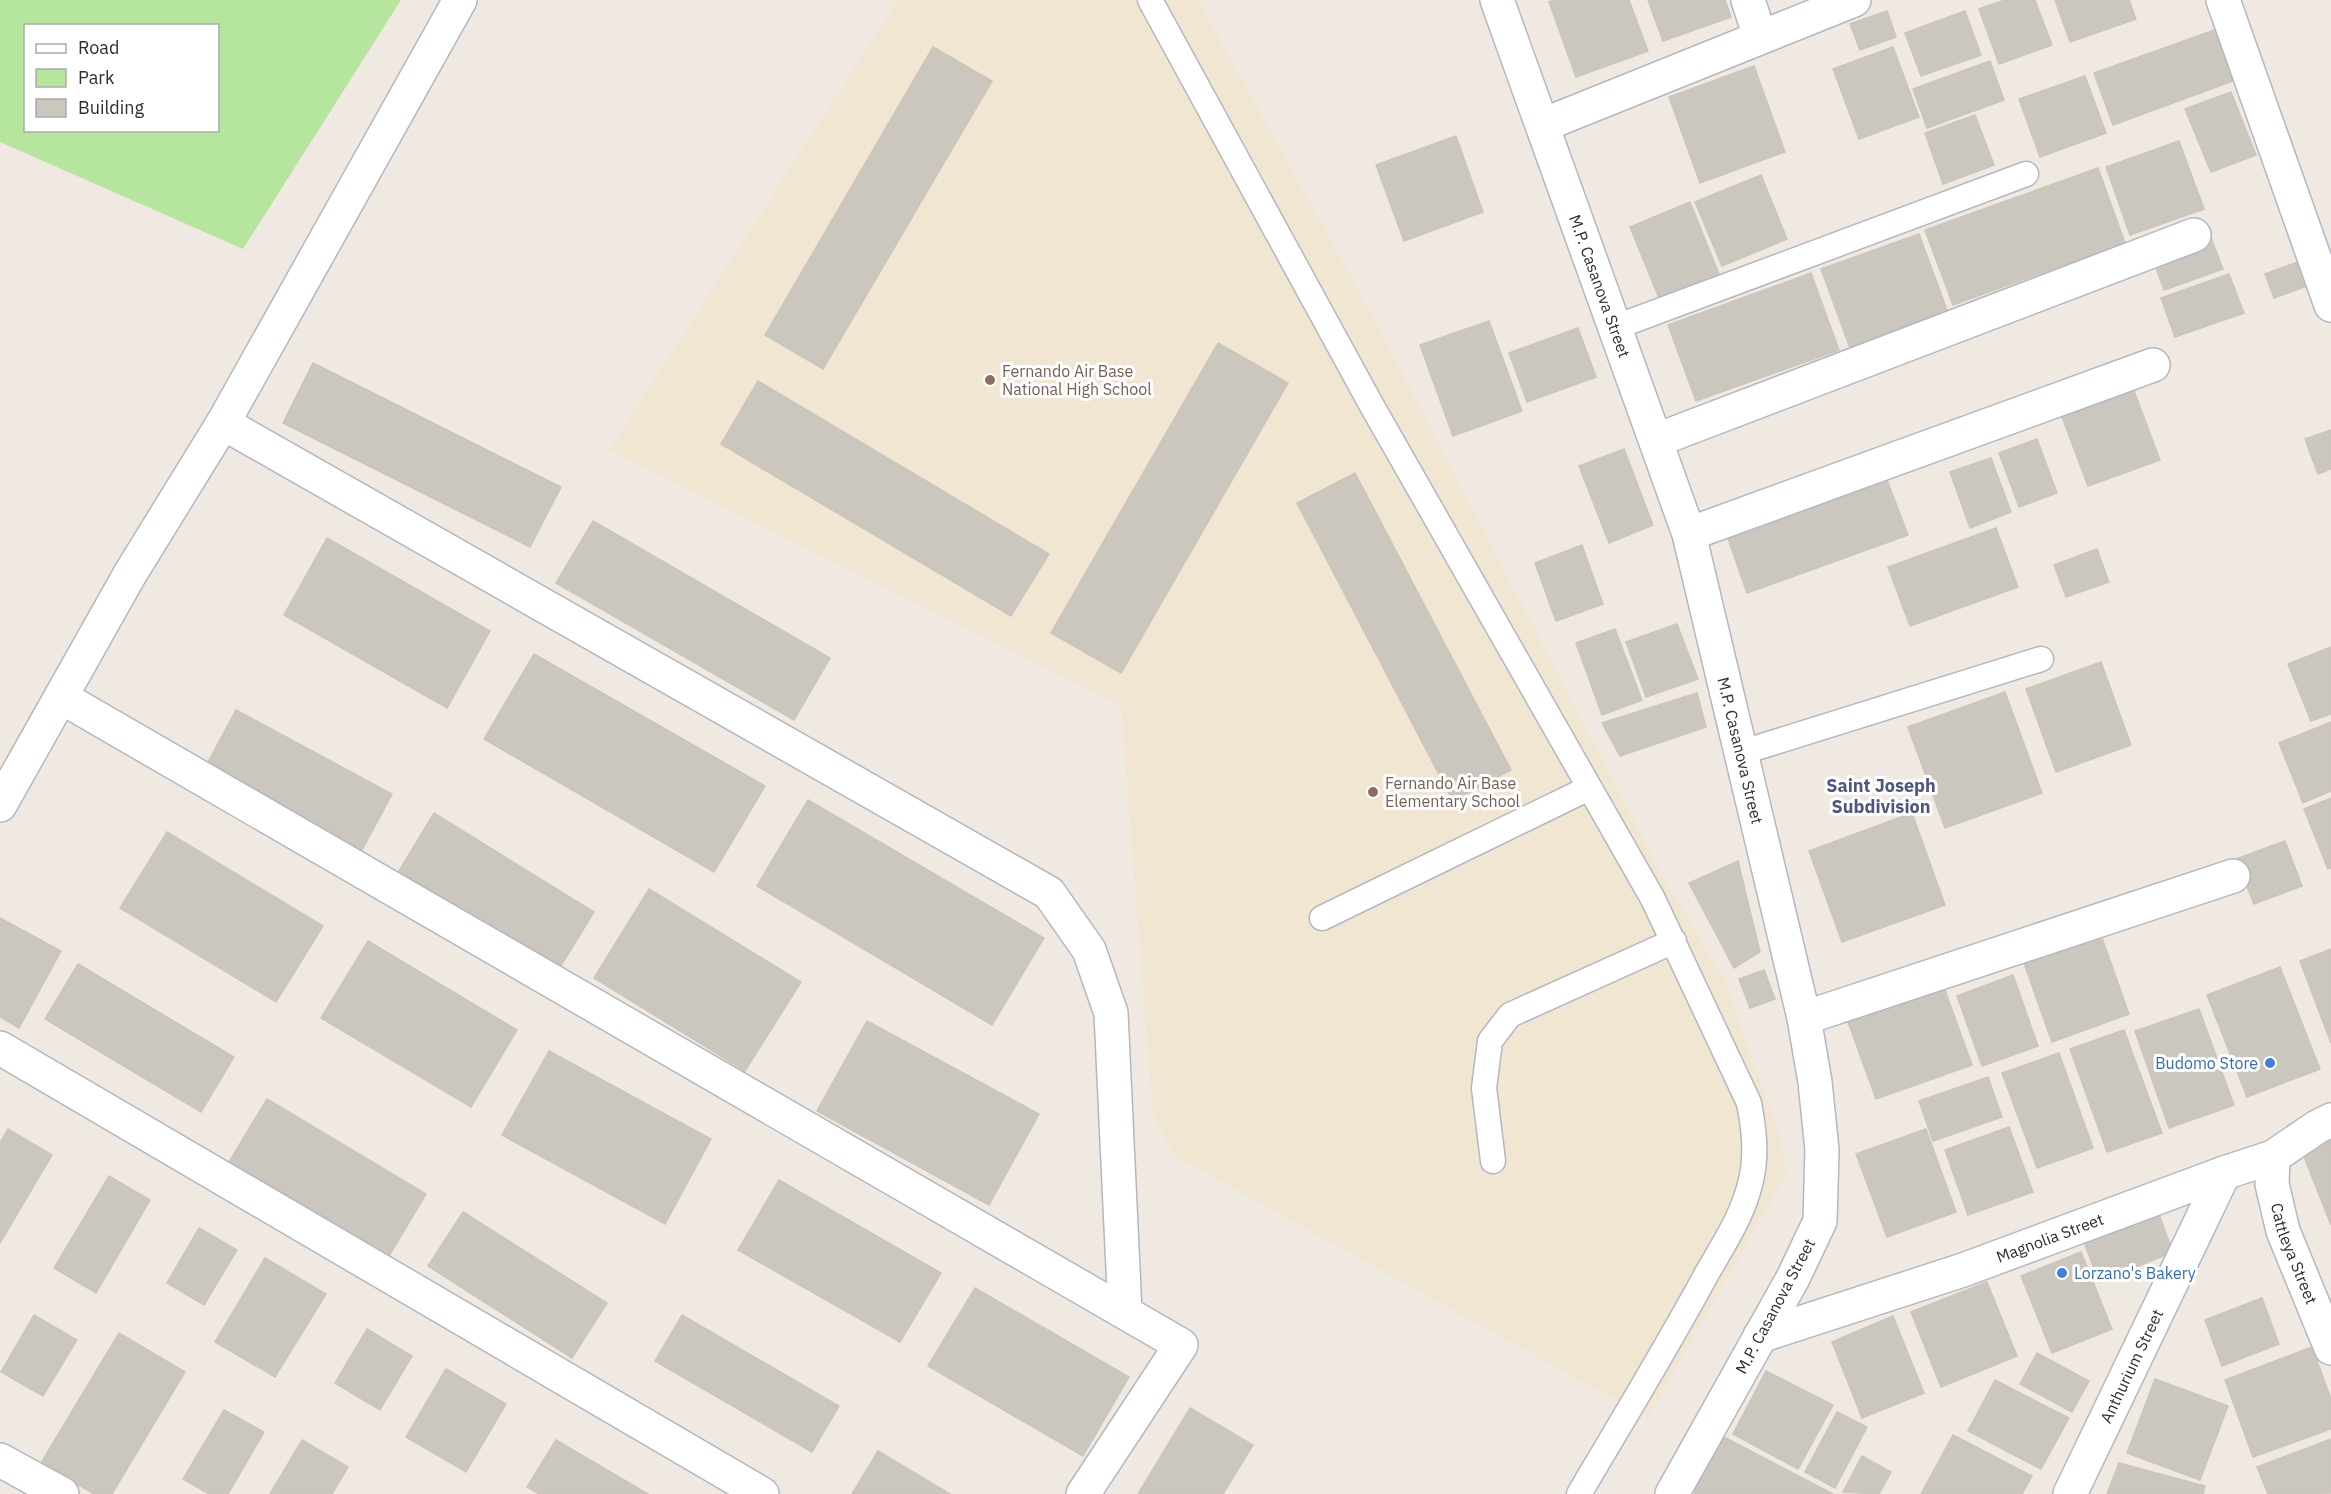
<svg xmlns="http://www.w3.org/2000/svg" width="2331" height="1494" font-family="'IBM Plex Sans',sans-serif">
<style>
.education{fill:#f0e6d1}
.green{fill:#b6e59e;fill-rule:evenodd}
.building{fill:#cbc7bf;stroke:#cbc5ba;stroke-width:1.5}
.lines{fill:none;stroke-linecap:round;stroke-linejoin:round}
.lane-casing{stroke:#b4b7c1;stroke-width:27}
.street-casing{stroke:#b4b7c1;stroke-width:36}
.secondary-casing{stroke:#b4b7c1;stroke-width:36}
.lane{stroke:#fff;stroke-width:24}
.street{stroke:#fff;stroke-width:33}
.secondary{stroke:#fff;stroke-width:33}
.education-dot{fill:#8d6e63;stroke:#fff;stroke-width:2}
.shop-dot{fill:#3f7fe0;stroke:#fff;stroke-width:2}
.labels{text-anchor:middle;stroke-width:6;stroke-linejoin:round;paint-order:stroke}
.street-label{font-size:16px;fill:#2e2e2e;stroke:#fff}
.education-label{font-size:16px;fill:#785e54;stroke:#fff;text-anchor:start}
.shop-label{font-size:16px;fill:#366cbe;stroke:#fff;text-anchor:end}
.neighbourhood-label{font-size:18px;font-weight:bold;fill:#4d5680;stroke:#fff}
</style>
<rect width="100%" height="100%" fill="#efe9e1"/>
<path class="education" d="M898,0H1198L1369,309L1664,879L1725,981L1780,1138L1787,1173L1648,1418L1175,1156L1153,1115L1121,705L609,450Z"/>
<path class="green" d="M0,0H401L243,249L0,142ZM26,26H218V130H26Z"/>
<path class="building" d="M1554,0H1629L1648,51L1576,77L1549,2Z
M1648,0H1725L1731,17L1663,41Z
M2005,0H2035L2052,45L1999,64L1979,9Z
M2055,0H2129L2136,19L2070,42Z
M1887,11L1896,37L1860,50L1850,24Z
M1965,11L1981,55L1921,76L1905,33Z
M2223,27L2241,78L2113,125L2094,73Z
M933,47L992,81L823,369L765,335Z
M1893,47L1919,117L1859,139L1833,69Z
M1990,61L2004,100L1927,128L1913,89Z
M1754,66L1785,152L1700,183L1669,97Z
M2085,76L2106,133L2040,157L2019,99Z
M2231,92L2256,155L2211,172L2185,109Z
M1975,115L1994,165L1943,184L1925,133Z
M1456,136L1483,212L1404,241L1376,165Z
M2179,141L2204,209L2130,235L2106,167Z
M2098,168L2125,243L1953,305L1925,230Z
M1761,175L1787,239L1722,266L1695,202Z
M1690,202L1723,284L1663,308L1630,227Z
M1919,234L1948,313L1850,348L1821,269Z
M2211,238L2223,269L2164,290L2153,259Z
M2303,260L2312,284L2274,298L2265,274Z
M1811,273L1839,350L1696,401L1668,325Z
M2229,274L2244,313L2175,337L2161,298Z
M1489,321L1522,411L1453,436L1420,345Z
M1578,328L1596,377L1527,402L1509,353Z
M1218,343L1288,383L1121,673L1051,633Z
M313,363L561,487L530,547L283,423Z
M758,381L1049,554L1011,616L721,444Z
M2131,383L2160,460L2088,486L2059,409Z
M2331,430V469L2318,474L2305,439Z
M2037,439L2057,493L2019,507L1999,453Z
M1624,449L1653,525L1609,543L1579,466Z
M1991,458L2011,512L1970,528L1950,472Z
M1882,467L1908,535L1747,593L1723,524Z
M1355,473L1511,770L1453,801L1297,503Z
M593,521L830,658L794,720L556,583Z
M1996,528L2018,587L1910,626L1888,567Z
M327,538L490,631L447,708L284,615Z
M1582,545L1603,604L1556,621L1535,563Z
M2097,549L2109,582L2066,597L2054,565Z
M1677,624L1698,679L1646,697L1626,642Z
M1615,629L1642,700L1602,715L1576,643Z
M2331,647V714L2311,721L2288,664Z
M534,654L765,786L714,872L484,739Z
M2101,662L2131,745L2056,772L2026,689Z
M2005,692L2042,793L1945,828L1908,727Z
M1697,693L1706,727L1620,756L1602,723Z
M236,710L392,794L362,850L206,766Z
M2331,722V791L2303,803L2279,743Z
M2331,798V868L2328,869L2304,809Z
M808,800L1044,938L992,1025L757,886Z
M434,813L594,912L559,969L399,871Z
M1912,813L1945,905L1842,942L1809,851Z
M167,832L323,926L276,1002L120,908Z
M2285,841L2302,886L2254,904L2236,859Z
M1738,861L1760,952L1734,968L1689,883Z
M649,889L801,982L745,1071L594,978Z
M0,918L61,951L19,1028L0,1017Z
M2097,924L2129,1014L2052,1042L2020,952Z
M368,941L517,1030L471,1107L321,1018Z
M2331,949V1043L2300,961Z
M78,964L234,1057L201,1112L45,1019Z
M2280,967L2320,1069L2247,1097L2207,995Z
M1764,970L1775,999L1750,1008L1739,979Z
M2013,975L2038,1046L1982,1066L1957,996Z
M1942,982L1972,1065L1876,1099L1846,1016Z
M2199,1009L2234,1105L2169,1128L2135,1031Z
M867,1021L1039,1114L989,1205L817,1111Z
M2124,1030L2162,1133L2107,1152L2070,1049Z
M549,1051L711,1139L665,1224L502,1135Z
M2059,1053L2093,1148L2037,1168L2002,1073Z
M1988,1077L2002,1117L1933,1141L1919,1101Z
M267,1099L426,1194L389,1256L229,1162Z
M2009,1127L2033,1192L1968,1215L1945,1150Z
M8,1129L52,1155L0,1243V1143Z
M1926,1129L1956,1212L1887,1237L1856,1154Z
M2331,1137V1225L2301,1149Z
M109,1176L150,1200L96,1293L54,1268Z
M779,1180L941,1273L900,1342L738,1250Z
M463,1212L607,1303L572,1358L428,1266Z
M2158,1212L2173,1252L2099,1282L2084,1242Z
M199,1228L237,1250L204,1305L167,1283Z
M2081,1252L2112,1329L2052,1353L2021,1276Z
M265,1258L326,1294L275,1377L215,1342Z
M1987,1282L2017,1356L1941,1387L1911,1312Z
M975,1288L1129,1377L1083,1456L928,1366Z
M2262,1298L2279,1344L2222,1366L2205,1320Z
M34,1315L77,1340L43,1396L1,1372Z
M682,1315L839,1406L812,1452L655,1361Z
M1893,1316L1924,1393L1862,1418L1832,1342Z
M367,1329L412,1356L380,1410L335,1383Z
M119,1333L185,1372L112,1494H94L41,1463Z
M2312,1347L2331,1399V1429L2253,1457L2225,1380Z
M2037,1353L2089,1381L2072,1412L2020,1384Z
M446,1369L506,1404L466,1472L406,1437Z
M1766,1371L1833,1405L1798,1469L1733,1434Z
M2155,1379L2228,1406L2200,1480L2127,1453Z
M1995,1380L2069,1418L2041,1469L1968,1431Z
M1190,1408L1253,1445L1223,1494H1138Z
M224,1410L264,1432L228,1494H209L183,1479Z
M1837,1412L1867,1427L1835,1488L1805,1472Z
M1953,1435L2032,1476L2022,1494H1921Z
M1722,1436L1833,1494H1697L1692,1492Z
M2331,1439V1493L2268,1494L2257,1467Z
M302,1440L348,1467L332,1494H270Z
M556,1440L648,1494H539L527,1487Z
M878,1451L950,1494H852Z
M1862,1456L1891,1472L1879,1494L1843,1492Z
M2119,1463L2205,1486L2203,1494H2107Z"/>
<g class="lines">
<defs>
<path id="lane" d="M1150,0L1372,406L1653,899L1749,1103C1754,1129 1757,1154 1751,1180C1744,1214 1723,1245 1706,1275C1666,1349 1622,1421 1579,1494
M1616,327L2026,174
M1740,753L2041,659
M1322,918L1589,788
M1493,1161L1484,1088L1490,1041L1510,1015L1674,941"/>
<g id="street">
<path d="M1748,0L1760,37"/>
<path d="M2223,0L2331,305"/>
<path d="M1543,125L1854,0"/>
<path d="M223,423L1049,893L1089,950L1111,1013L1125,1312"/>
<path d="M1657,440L2194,235"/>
<path d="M1689,534L2153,365"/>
<path d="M61,697L1181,1345L1083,1494"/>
<path d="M0,805L130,574L223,423L460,0"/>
<path d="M1804,1018L2233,876"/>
<path d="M0,1048L762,1494"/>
<path id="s1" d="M2273,1157L2272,1184L2283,1231L2331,1348"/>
<path id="s2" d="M1760,1336L1963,1270L2224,1173L2273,1157L2317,1127L2331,1120"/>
<path d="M0,1460L62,1494"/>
<path id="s3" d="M2070,1494L2224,1173"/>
</g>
<g id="secondary">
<path id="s4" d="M1497,0L1689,534L1804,1018L1815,1082L1822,1150L1820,1221L1793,1278L1672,1494"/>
</g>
</defs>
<use href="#lane" class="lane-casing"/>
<use href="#street" class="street-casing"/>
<use href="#secondary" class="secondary-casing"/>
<use href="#lane" class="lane"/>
<use href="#street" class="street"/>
<use href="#secondary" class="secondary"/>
</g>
<g class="education-dot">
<circle cx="990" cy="380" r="6"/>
<circle cx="1373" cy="792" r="6"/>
</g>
<g class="shop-dot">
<circle cx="2270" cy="1063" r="6"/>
<circle cx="2062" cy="1273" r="6"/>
</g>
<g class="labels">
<g class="street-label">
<text dy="6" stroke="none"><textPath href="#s4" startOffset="304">M.P. Casanova Street</textPath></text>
<text dy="6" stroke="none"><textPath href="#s4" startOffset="790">M.P. Casanova Street</textPath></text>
<text dy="6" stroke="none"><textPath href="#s2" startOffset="306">Magnolia Street</textPath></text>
<text dy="6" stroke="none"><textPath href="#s1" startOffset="100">Cattleya Street</textPath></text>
<text transform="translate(1775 1306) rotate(-62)" y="6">M.P. Casanova Street</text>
<text dy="6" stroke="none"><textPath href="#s3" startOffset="142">Anthurium Street</textPath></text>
</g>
<g class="education-label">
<text x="1002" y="377">Fernando Air Base<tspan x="1002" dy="18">National High School</tspan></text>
<text x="1385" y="789">Fernando Air Base<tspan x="1385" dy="18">Elementary School</tspan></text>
</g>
<g class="shop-label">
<text x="2258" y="1069">Budomo Store</text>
<text x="2074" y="1279" text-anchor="start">Lorzano's Bakery</text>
</g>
<g class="neighbourhood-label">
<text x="1881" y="792">Saint Joseph<tspan x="1881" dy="21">Subdivision</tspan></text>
</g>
</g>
<rect x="24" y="24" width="195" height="108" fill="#ffffff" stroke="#ababab" stroke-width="1.5"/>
<rect x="36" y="44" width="30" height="9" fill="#ffffff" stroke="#ababab" stroke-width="1.5"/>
<text x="78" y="54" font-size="18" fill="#2e2e2e">Road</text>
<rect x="36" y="69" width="30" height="18" fill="#b6e59e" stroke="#ababab" stroke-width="1.5"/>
<text x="78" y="84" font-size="18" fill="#2e2e2e">Park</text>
<rect x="36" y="99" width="30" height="18" fill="#cbc7bf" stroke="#ababab" stroke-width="1.5"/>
<text x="78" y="114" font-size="18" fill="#2e2e2e">Building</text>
</svg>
